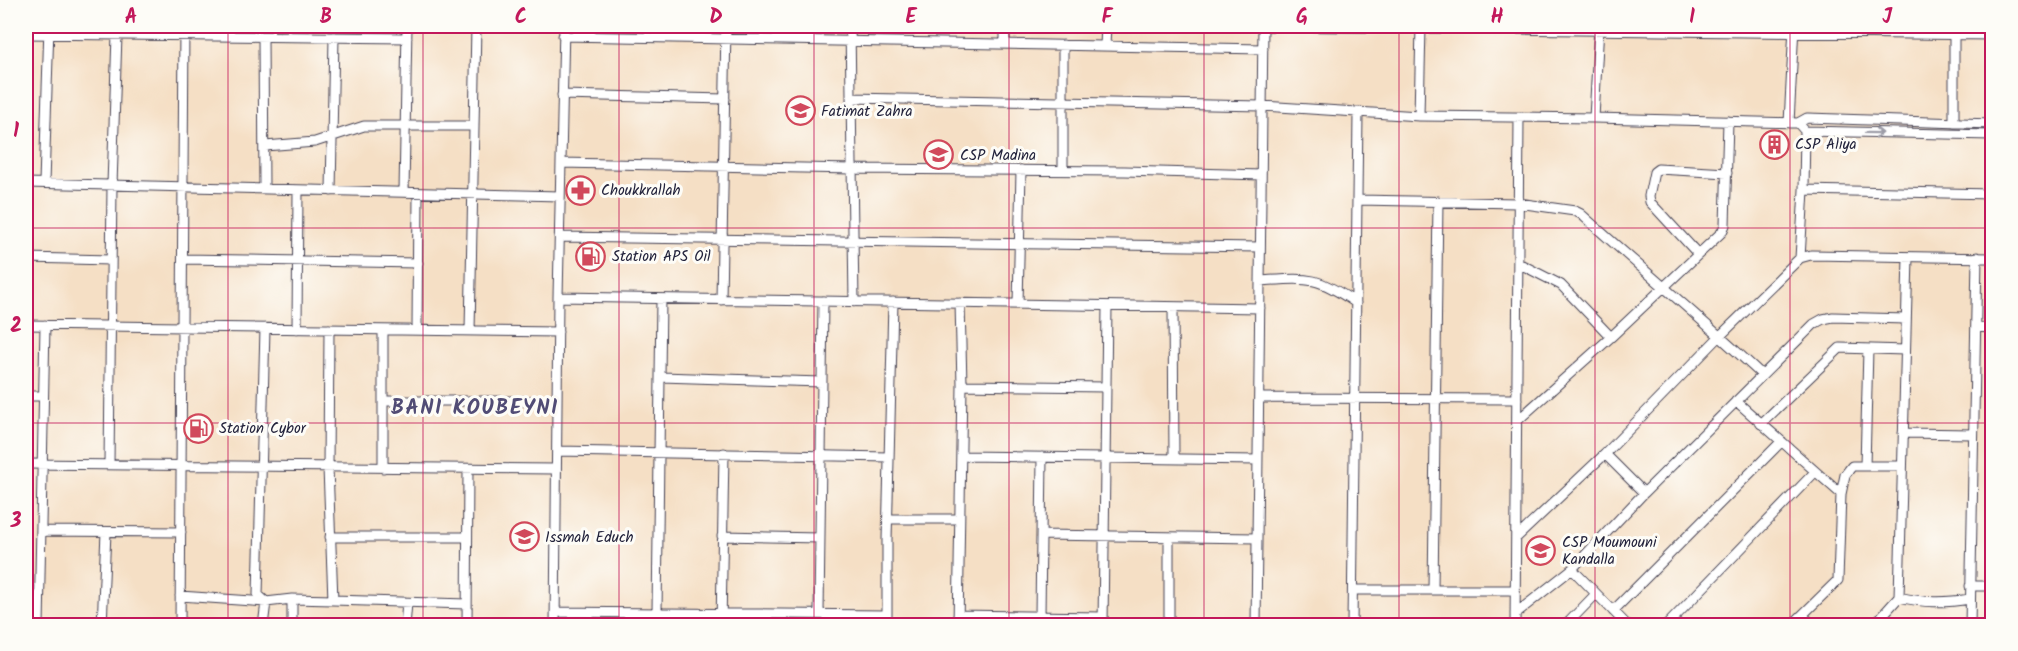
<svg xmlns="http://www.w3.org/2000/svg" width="2018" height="651" font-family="Kalam,sans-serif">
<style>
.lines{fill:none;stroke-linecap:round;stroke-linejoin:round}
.minor-casing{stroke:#423e50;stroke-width:11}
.minor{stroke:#fff;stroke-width:9}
.oneway{stroke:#9c9ca7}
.grid{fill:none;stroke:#c2185b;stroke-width:1.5;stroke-opacity:0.55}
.labels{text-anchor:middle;stroke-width:6;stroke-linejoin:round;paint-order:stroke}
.poi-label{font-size:15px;fill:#22223b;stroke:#fdfcf7;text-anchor:start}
.district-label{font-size:21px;font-weight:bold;letter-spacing:1.5px;fill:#514c75;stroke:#fdfcf7}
.neatline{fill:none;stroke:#c2185b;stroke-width:2}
.grid-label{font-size:20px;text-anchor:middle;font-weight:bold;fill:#c2185b}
</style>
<rect width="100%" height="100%" fill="#fdfcf7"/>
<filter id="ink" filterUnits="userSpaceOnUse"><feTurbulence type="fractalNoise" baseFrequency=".0167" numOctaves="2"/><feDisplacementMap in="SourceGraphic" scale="12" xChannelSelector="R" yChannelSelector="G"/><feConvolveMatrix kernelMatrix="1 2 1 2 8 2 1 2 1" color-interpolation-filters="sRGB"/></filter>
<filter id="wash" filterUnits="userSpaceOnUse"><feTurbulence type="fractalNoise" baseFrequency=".008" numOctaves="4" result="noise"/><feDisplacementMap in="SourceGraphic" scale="24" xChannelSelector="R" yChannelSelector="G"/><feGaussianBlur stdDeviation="1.35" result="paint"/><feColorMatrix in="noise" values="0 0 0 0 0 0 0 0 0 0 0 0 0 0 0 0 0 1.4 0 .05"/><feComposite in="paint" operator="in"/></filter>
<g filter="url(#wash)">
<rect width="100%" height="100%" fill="#f5dfc5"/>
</g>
<g filter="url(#ink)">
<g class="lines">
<defs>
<path id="minor" d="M850,26L854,302
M1005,26V44
M1263,26L1992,35
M26,34L407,38
M563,36L1263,49
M263,37L264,189
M1063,45V170
M1105,46L1106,26
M562,95L725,99
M851,98L1262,106L1419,116L1594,118L1798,123L1807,118L1992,124
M1419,116L1421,26
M1594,118L1599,26
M1789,123L1794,26
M1798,123L1805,131L1992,135
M1954,123V26
M265,146L315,142L364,126H473
M561,163L852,169L1125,171L1261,175
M26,183L560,196
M44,183L49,26
M1804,190L1992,194
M331,191L334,37
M404,192L407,26
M1358,200L1518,203L1575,211L1581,214C1641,268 1703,320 1762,375
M559,237L1260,247
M1698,254L1650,202L1649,196L1654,172L1658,169L1727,173
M26,258L111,260
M1800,258L1804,190L1805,131
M183,259L418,263
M1518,263L1561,285L1611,337
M1260,281C1308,278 1315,275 1356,303
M558,297L1260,308
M721,300L726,26
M1018,304L1021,170
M1173,307L1174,459
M26,325L558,332
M1976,327L1992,328
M297,329L298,190
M329,329L328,468L333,600
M383,330V468
M417,330L418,193
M470,331L476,26
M661,377L822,382
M962,385L1106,387
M26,396H42
M1259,398L1517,399
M383,401H557
M1736,401L1841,494L1838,580L1791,626
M1517,421L1611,337L1722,232L1725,225L1728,121
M1761,424L1840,348L1905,350
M1903,433L1973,434
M557,451L889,457
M1605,454L1644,493
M961,456L1258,460
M26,464L556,469
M109,465L112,185L117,35
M1865,466L1868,349
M1841,494L1845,475L1852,466H1902
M888,519H959
M41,531L181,532
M1041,535L1257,538
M722,536L820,538
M330,537H467
M1169,538V626
M1516,538L1605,454L1720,336L1800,258L1811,255L1992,258
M1572,569L1628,626
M1970,586H1992
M1353,590H1515
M1433,590L1438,201
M180,596L266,602L292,599L333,600L467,604
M1899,597C1924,603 1944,603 1970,599
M1613,611L1781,442
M555,612L887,615
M657,612L661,299
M819,613L823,301
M1515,614L1572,569L1644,493L1814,324L1823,319L1833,317L1906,319
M958,615L1102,617
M1802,615L1814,626
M1040,616L1042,457
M39,626L45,325
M102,626L106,532
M180,626L184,26
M263,626L266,602L258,595L265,328
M292,626V599
M405,626L407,603
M467,626L468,469
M555,626L558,297L564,26
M721,626L724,453
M887,626V540L893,302
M958,626L962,385L960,303
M1103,626L1107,306
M1256,626L1263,26
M1352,626L1358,113
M1515,626L1519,118
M1565,626L1596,594
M1666,626L1815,472
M1873,626L1899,597L1908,257
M1970,626L1977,257"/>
</defs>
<use href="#minor" class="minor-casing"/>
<use href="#minor" class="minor"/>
</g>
<defs><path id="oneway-shaft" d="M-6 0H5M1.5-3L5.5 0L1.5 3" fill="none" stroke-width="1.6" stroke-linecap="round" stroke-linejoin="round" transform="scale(1.5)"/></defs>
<use class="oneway" href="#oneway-shaft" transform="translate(1874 133) rotate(1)"/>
</g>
<path class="grid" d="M228,26V626M423,26V626M619,26V626M814,26V626M1009,26V626M1204,26V626M1399,26V626M1595,26V626M1790,26V626M26,228H1992M26,423H1992"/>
<defs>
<symbol id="school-ring" viewBox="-11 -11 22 22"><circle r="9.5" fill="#fdfcf7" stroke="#d1495b" stroke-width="1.5"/><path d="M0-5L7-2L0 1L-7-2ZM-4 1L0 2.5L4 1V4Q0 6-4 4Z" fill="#d1495b"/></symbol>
<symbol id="building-ring" viewBox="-11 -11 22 22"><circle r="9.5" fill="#fdfcf7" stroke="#d1495b" stroke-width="1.5"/><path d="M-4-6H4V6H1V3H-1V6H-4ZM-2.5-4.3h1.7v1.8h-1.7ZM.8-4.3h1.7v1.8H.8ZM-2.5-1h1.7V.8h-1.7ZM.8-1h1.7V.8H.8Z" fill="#d1495b"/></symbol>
<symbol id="pharmacy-ring" viewBox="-11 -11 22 22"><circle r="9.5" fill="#fdfcf7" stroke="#d1495b" stroke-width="1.5"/><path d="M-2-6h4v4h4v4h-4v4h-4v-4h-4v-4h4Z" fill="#d1495b"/></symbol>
<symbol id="fuel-ring" viewBox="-11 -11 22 22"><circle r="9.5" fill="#fdfcf7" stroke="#d1495b" stroke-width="1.5"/><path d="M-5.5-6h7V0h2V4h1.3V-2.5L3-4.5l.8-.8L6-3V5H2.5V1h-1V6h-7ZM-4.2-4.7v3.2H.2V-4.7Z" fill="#d1495b"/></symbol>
<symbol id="university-ring" viewBox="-11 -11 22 22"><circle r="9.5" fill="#fdfcf7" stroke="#d1495b" stroke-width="1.5"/><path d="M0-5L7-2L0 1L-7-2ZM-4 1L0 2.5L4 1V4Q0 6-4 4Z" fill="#d1495b"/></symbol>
</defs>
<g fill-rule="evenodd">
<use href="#school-ring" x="784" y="94" width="33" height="33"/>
<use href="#building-ring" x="1758" y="128" width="33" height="33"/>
<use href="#school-ring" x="922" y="138" width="33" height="33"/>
<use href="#pharmacy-ring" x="564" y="174" width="33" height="33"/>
<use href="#fuel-ring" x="574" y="240" width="33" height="33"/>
<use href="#fuel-ring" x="182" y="412" width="33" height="33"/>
<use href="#university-ring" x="508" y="520" width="33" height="33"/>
<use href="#school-ring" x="1524" y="534" width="33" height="33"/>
</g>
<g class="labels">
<g class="poi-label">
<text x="821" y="116">Fatimat Zahra</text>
<text x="1795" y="149">CSP Aliya</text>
<text x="960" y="160">CSP Madina</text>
<text x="601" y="195">Choukkrallah</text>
<text x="612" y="261">Station APS Oil</text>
<text x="219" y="433">Station Cybor</text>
<text x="545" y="542">Issmah Educh</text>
<text x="1562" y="547">CSP Moumouni<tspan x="1562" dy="17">Kandalla</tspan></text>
</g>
<g class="district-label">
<text x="475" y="414">BANI KOUBEYNI</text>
</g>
</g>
<rect width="2018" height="651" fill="none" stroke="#fdfcf7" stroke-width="66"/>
<rect x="33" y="33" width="1952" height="585" class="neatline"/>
<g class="grid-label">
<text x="131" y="23">A</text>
<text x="326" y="23">B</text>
<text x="521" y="23">C</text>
<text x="716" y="23">D</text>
<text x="911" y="23">E</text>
<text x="1107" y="23">F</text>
<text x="1302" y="23">G</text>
<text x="1497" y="23">H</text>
<text x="1692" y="23">I</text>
<text x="1887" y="23">J</text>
<text x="16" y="137">1</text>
<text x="16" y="332">2</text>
<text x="16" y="527">3</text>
</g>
</svg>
